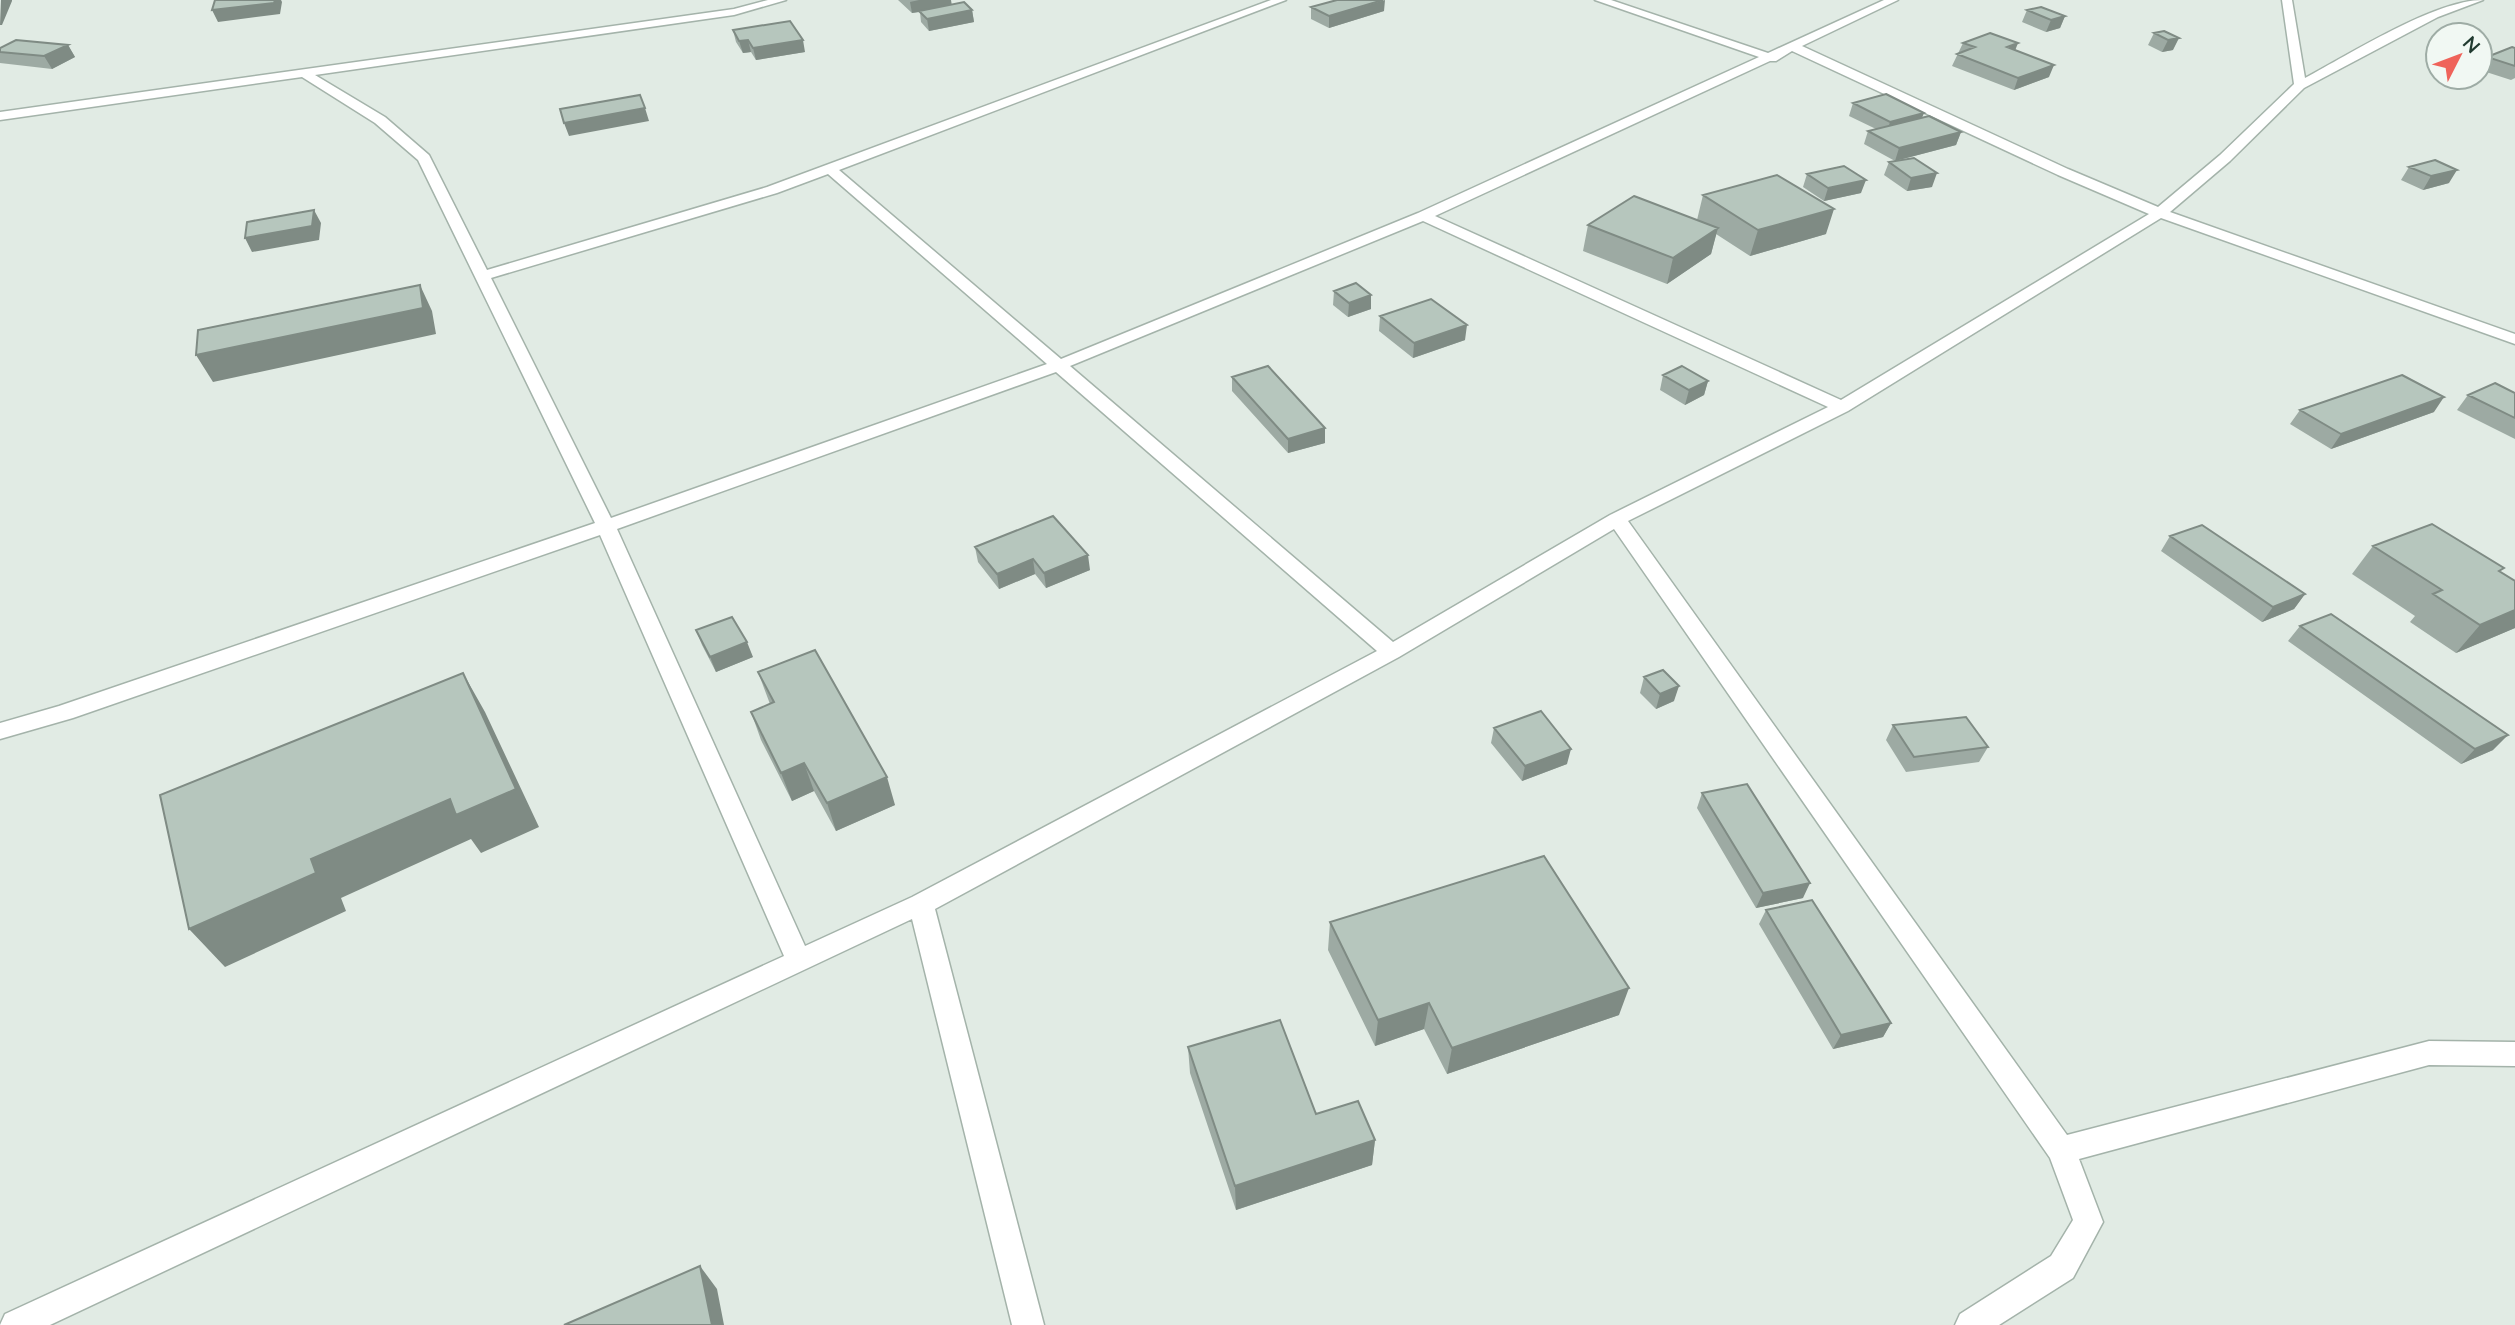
<svg xmlns="http://www.w3.org/2000/svg" width="2515" height="1325" font-family="Lato,sans-serif">
<style>
.lines{fill:none;stroke-linecap:round;stroke-linejoin:round}
.minor-casing{stroke:#a4b3aa;stroke-width:3}
.minor{fill:#fff;fill-rule:evenodd}
.wall{fill:#9daaa3}
.shaded-wall{fill:#7f8b84}
.building{fill:#b6c6bd;stroke:#7f8b84;stroke-width:2}
</style>
<rect width="100%" height="100%" fill="#e1ebe4"/>
<g class="lines">
<defs>
<path id="minor" d="M768,0H786L734,15L315,75L385,117L429,155L487,270L767,187L1271,0H1286L839,170L1061,359L1418,213L1759,57L1595,0H1611L1768,53L1884,0H1898L1802,46L2068,169L2158,207L2220,155L2294,84L2282,0H2292L2305,78C2350,54 2435,0 2483,0L2438,17L2304,88L2230,161L2170,212L2515,334V344L2161,218L1848,411L1628,521L2067,1135L2429,1041L2515,1042V1066L2429,1065L2079,1159L2103,1222L2073,1278L1999,1325H1955L1960,1314L2051,1256L2073,1220L2050,1158L1614,529L1399,657L935,909L1044,1325H1012L912,919L50,1325H0L5,1314L784,956L600,535L73,718L0,739V723L59,706L595,523L418,160L375,123L302,77L0,120V112L734,9ZM1792,51L2058,175L2149,214L1841,400L1435,216L1770,61H1776ZM828,174L1047,364L611,518L491,278L777,193ZM1423,221L1828,407L1610,515L1393,642L1070,366ZM1056,372L1377,651L912,897L805,946L617,529Z"/>
</defs>
<use href="#minor" class="minor-casing"/>
<use href="#minor" class="minor"/>
</g>
<path class="wall" d="M898,0H951V5L972,10L974,22L929,31L921,22L920,12L912,13Z
M1311,7L1384,11L1329,28L1311,19Z
M2027,10L2065,16L2060,28L2046,32L2022,22Z
M733,30L805,52L756,60L751,52L743,53L736,42Z
M2164,31L2173,50L2162,52L2148,45L2154,33Z
M1963,43L2015,50L2049,77L2014,90L1952,66Z
M68,45L75,57L52,69L0,63V48Z
M2515,48V78L2511,80L2480,70L2487,57Z
M1853,103L1922,118L1961,132L1956,145L1895,161L1864,144L1868,131L1876,129L1849,116Z
M1889,162L1932,187L1907,191L1884,175Z
M2409,167L2449,183L2423,190L2401,180Z
M1807,174L1861,193L1824,201L1803,187Z
M1703,195L1826,234L1750,256L1716,234L1711,254L1667,284L1583,251L1588,225L1697,220Z
M1334,291L1371,295V309L1348,317L1333,305Z
M1380,316L1465,340L1413,358L1379,331Z
M1663,375L1708,381L1704,395L1685,405L1660,390Z
M1232,377L1325,428V443L1288,453L1232,391Z
M2515,393V439L2457,410L2468,395Z
M2300,410L2434,412L2331,449L2290,424Z
M2170,536L2305,594L2294,609L2262,622L2161,551Z
M2373,546L2500,572L2515,628L2456,653L2410,622L2415,616L2352,574Z
M975,547L1090,570L1046,588L1035,574L999,589L978,562Z
M2300,626L2493,750L2461,764L2288,641Z
M696,630L753,657L716,672L702,645Z
M758,672L895,805L836,831L814,791L792,801L761,740L751,712L770,704Z
M1644,677L1674,701L1656,709L1640,693Z
M1893,725L1988,747L1979,762L1906,772L1886,740Z
M1494,728L1567,764L1522,781L1491,743Z
M1702,793L1803,898L1756,908L1697,808Z
M1766,910L1891,1023L1883,1037L1833,1049L1759,924Z
M1330,922L1619,1015L1447,1074L1424,1029L1375,1046L1328,950Z
M1188,1047L1316,1114L1375,1140L1372,1165L1236,1210L1190,1073Z"/>
<path class="shaded-wall" d="M1,0H12V1L2,25H0Z
M275,0H281L282,2L280,14L218,22L212,10Z
M919,0H951L952,6L912,13L910,2Z
M1385,0L1384,11L1329,28V16Z
M972,10L974,22L929,31L927,19Z
M2065,16L2060,28L2046,32L2051,20Z
M2179,38L2173,50L2162,52L2168,40Z
M748,40L751,52L743,53L739,41Z
M803,40L805,52L756,60L753,48Z
M2018,43L2013,56L2007,47Z
M68,45L75,57L52,69L44,56Z
M2054,65L2049,77L2014,90L2018,78Z
M645,108L649,121L569,136L564,123Z
M1924,113L1919,125L1886,135L1890,122Z
M1961,132L1956,145L1895,161L1899,148Z
M2457,170L2449,183L2423,190L2431,176Z
M1937,173L1932,187L1907,191L1911,178Z
M1866,180L1861,193L1824,201L1828,188Z
M1834,209L1826,234L1750,256L1758,230Z
M314,210L321,223L319,240L252,252L245,238Z
M1718,228L1711,254L1667,284L1673,258Z
M420,285L432,311L436,334L213,382L196,355Z
M1371,295V309L1348,317L1349,303Z
M1467,325L1465,340L1413,358L1414,343Z
M1708,381L1704,395L1685,405L1689,390Z
M2444,397L2434,412L2331,449L2341,434Z
M1325,428V443L1288,453V439Z
M1088,555L1090,570L1046,588L1044,573Z
M1033,559L1035,574L999,589L997,574Z
M2305,594L2294,609L2262,622L2273,607Z
M2515,610V628L2456,653L2480,625Z
M747,642L753,657L716,672L710,657Z
M463,673L485,712L539,827L481,853L471,839L341,898L346,911L225,967L189,929L311,859Z
M1679,686L1674,701L1656,709L1660,694Z
M2508,735L2493,750L2461,764L2475,749Z
M1571,749L1567,764L1522,781L1525,766Z
M804,763L814,791L792,801L781,773Z
M887,777L895,805L836,831L827,803Z
M1810,883L1803,898L1756,908L1763,893Z
M1629,988L1619,1015L1447,1074L1452,1048Z
M1429,1003L1424,1029L1375,1046L1378,1020Z
M1891,1023L1883,1037L1833,1049L1841,1035Z
M1375,1140L1372,1165L1236,1210L1235,1186Z
M700,1266L717,1289L724,1325H712Z"/>
<path class="building" d="M215,0H275L274,3L212,10Z
M1337,0H1383L1329,16L1311,7Z
M964,2L972,10L927,19L919,11Z
M2041,7L2065,16L2051,20L2027,10Z
M790,21L803,40L753,48L748,40L739,41L733,30Z
M2164,31L2179,38L2168,40L2154,33Z
M1990,33L2018,43L2007,47L2054,65L2018,78L1957,54L1975,47L1963,43Z
M16,40L68,45L44,56L0,52V48Z
M2512,47L2515,48V66L2487,57Z
M1886,94L1924,113L1890,122L1853,103Z
M640,95L645,108L564,123L560,109Z
M1929,116L1961,132L1899,148L1868,131Z
M1914,158L1937,173L1911,178L1889,162Z
M2435,160L2457,170L2431,176L2409,167Z
M1844,166L1866,180L1828,188L1807,174Z
M1777,175L1834,209L1758,230L1703,195Z
M1634,196L1718,228L1673,258L1588,225Z
M314,210L312,226L245,238L247,222Z
M1356,283L1371,295L1349,303L1334,291Z
M420,285L423,308L196,355L198,330Z
M1431,299L1467,325L1414,343L1380,316Z
M1268,366L1325,428L1288,439L1232,377Z
M1682,366L1708,381L1689,390L1663,375Z
M2402,375L2444,397L2341,434L2300,410Z
M2495,383L2515,393V418L2468,395Z
M1053,516L1088,555L1044,573L1033,559L997,574L975,547Z
M2432,524L2504,568L2499,571L2515,581V610L2480,625L2433,594L2442,590L2373,546Z
M2202,525L2305,594L2273,607L2170,536Z
M2331,614L2508,735L2475,749L2300,626Z
M732,617L747,642L710,657L696,630Z
M815,650L887,777L827,803L804,763L781,773L751,712L774,702L758,672Z
M1663,670L1679,686L1660,694L1644,677Z
M463,673L516,789L456,815L450,799L311,859L316,873L189,929L160,795Z
M1541,711L1571,749L1525,766L1494,728Z
M1966,717L1988,747L1914,757L1893,725Z
M1747,784L1810,883L1763,893L1702,793Z
M1544,856L1629,988L1452,1048L1429,1003L1378,1020L1330,922Z
M1812,900L1891,1023L1841,1035L1766,910Z
M1280,1020L1316,1114L1358,1101L1375,1140L1235,1186L1188,1047Z
M700,1266L712,1325H564Z"/>
<g transform="translate(2459 56) rotate(48)"><circle r="33" fill="#f1f8f3" stroke="#9eaca5" stroke-width="2"/>
<path d="M0-5L12 26L0 18L-12 26Z" fill="#ef635a"/>
<text y="-10" font-size="19" font-weight="bold" text-anchor="middle" fill="#213b30">N</text>
</g>
</svg>
